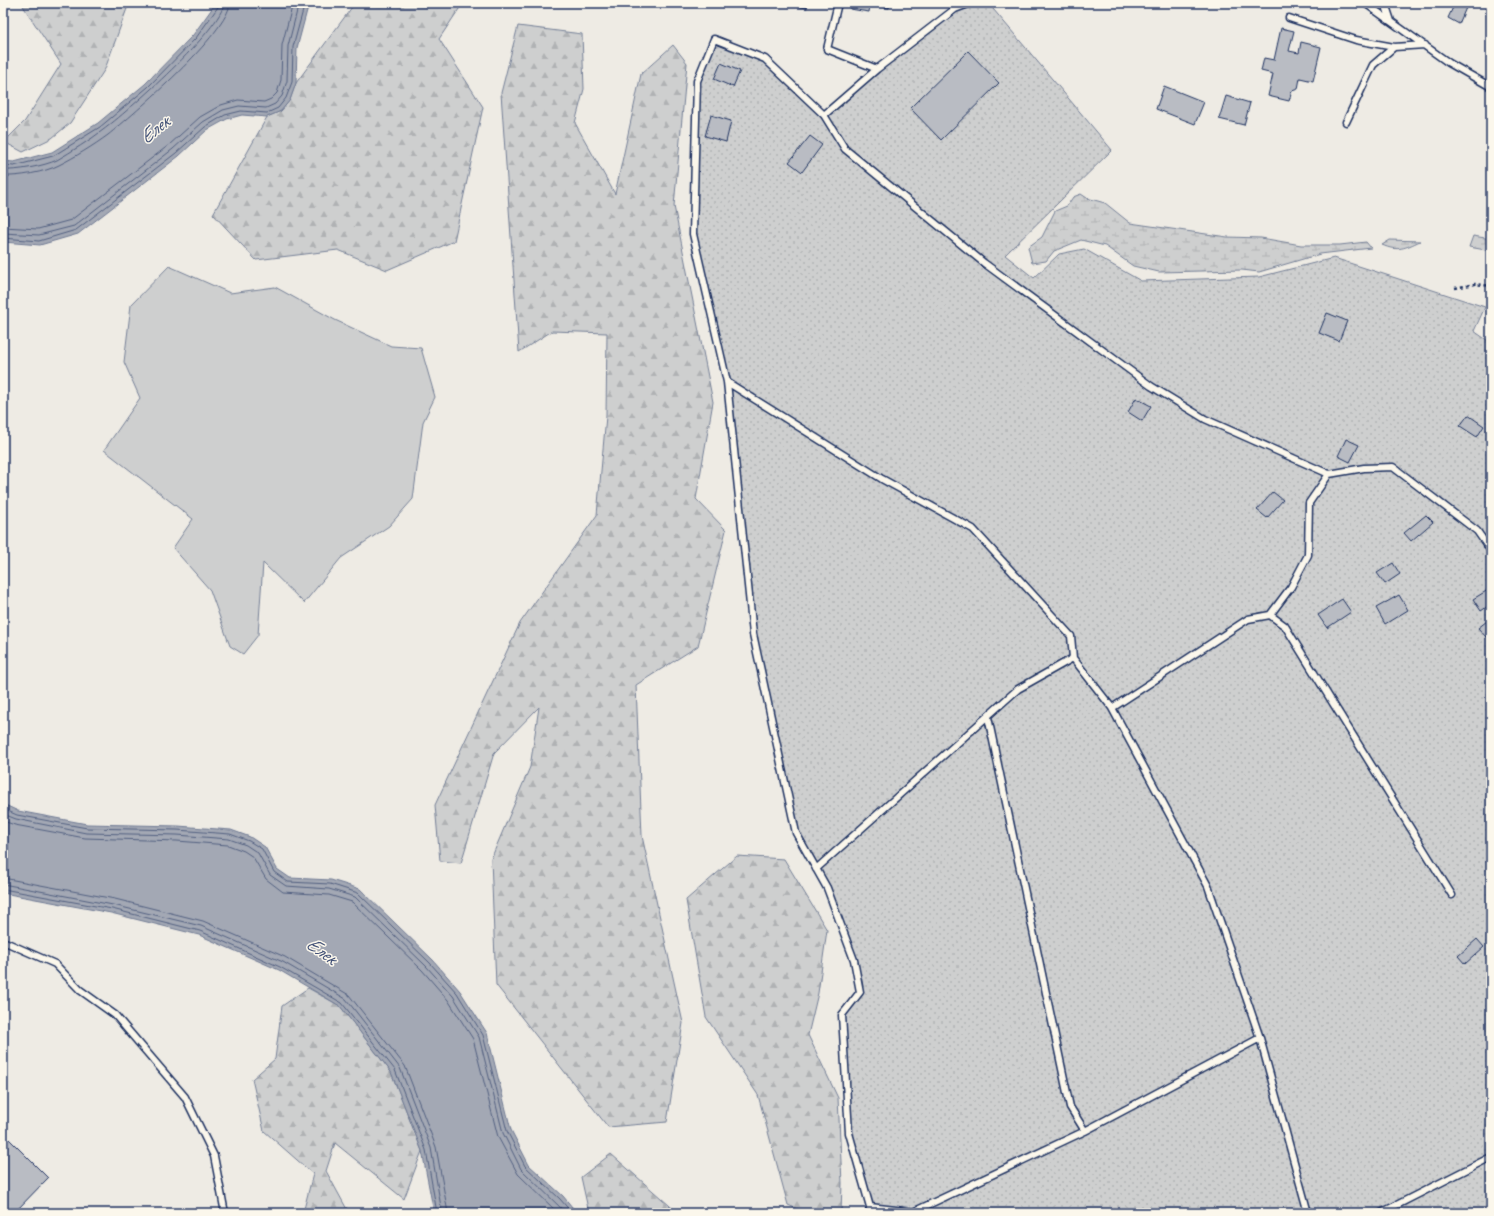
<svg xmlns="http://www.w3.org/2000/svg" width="1494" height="1216" font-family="Caveat,sans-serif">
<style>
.green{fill:#cecfcf;stroke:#747f96}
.forest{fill:url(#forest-firs);stroke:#747f96}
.wetland{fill:url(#wetland-marsh);stroke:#747f96}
.garden{fill:url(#garden-dots);stroke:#747f96}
.water{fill:#a3a8b4;stroke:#6d7892}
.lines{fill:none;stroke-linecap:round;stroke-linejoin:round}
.shore{stroke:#515f80;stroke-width:1}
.building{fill:#b9bcc3;stroke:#1b2f5e}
.lane-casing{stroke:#1b2f5e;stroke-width:9}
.path{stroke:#1b2f5e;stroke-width:2.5;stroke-dasharray:3 3;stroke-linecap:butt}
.lane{stroke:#fbf7ec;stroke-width:6}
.labels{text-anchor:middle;stroke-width:3;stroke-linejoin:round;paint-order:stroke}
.water-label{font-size:20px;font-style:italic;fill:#445378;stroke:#fbf7ec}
</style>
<defs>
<pattern id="forest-firs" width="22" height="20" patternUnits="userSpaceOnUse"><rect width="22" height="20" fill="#cecfcf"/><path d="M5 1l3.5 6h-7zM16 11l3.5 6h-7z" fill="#b0b2b4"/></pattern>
<pattern id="wetland-marsh" width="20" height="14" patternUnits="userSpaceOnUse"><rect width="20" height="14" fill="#cecfcf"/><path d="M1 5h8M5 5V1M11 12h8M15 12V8" fill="none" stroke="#b0b2b4"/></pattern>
<pattern id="garden-dots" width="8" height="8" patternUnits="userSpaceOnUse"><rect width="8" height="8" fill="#cecfcf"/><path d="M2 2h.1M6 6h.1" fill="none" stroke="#b0b2b4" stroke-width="1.8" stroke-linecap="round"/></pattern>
</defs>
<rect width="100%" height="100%" fill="#eeebe4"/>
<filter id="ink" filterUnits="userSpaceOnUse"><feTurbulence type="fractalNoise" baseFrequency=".025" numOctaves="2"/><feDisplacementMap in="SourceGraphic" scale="8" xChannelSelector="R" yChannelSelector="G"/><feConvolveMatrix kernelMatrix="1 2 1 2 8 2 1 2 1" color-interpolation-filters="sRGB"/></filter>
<g filter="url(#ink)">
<path class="green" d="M169,266L230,293L275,287L335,320L391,346L421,348L435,397L423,422L413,499L389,526L341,558L304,603L263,563L258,635L243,654L230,646L210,590L173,548L193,519L104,450L140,398L124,362L131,305Z"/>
<path class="forest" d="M24,3H129L105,69L70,123L52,138L23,152L4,142L25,121L61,64L23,6Z
M355,3H463L439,39L483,107L454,241L387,270L338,250L256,260L213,214L267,117L281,111L290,100L296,83Z
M518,26L582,34L584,89L575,123L615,194L641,74L673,45L687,63L674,206L713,402L696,499L726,530L698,646L636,685L642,836L683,1023L667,1122L608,1127L496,985L491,859L530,767L539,707L494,753L461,863L440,861L435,805L520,623L597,515L606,416L607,333L552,331L519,352L501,93Z
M737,856L784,859L827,930L818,993L808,1035L838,1098L842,1183L841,1213H807L788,1205L758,1095L706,1017L686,900Z
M308,988L340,1006L391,1072L422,1151L404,1199L335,1143L326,1171L349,1213H303L313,1174L264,1131L252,1079L275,1059L282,1006Z
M611,1154L678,1213H589L581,1177Z"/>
<path class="wetland" d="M1081,194L1087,198L1105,203L1130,223L1227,237L1261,238L1301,245H1340L1366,242L1371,248L1320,254L1259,272L1242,270L1159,272L1133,266L1105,246L1081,240L1054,251L1046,261L1032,263L1028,247L1042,237L1055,211L1067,206L1073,197Z
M1473,236L1491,239V251L1469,247Z
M1390,240L1420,241C1405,248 1398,252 1382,245Z"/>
<path class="garden" d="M971,3H988L1112,150L1005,255L1034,278L1059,254L1084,249L1141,281L1259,277L1334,258L1485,307L1474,331L1491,343V1213H869L849,1133L842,1015L860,992L854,960L827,888L796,833L753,634L727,382L693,234L697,81L714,39L765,59L824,115L955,9Z"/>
<path class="water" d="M216,3H309L297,48L296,83L290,100L281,111L267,117L242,115L227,119L207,130L179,156L78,234L40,245L3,242V161L14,162L52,152L98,123L145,84L193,35Z
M3,804L18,811L87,824L178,826L231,830L250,837L265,847L277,869L290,878L331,880L360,889L433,960L460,991L487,1033L511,1130L529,1165L563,1196L577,1213H434L422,1151L391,1072L340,1006L279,970L199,935L111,913L3,893Z"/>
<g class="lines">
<path class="shore" d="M3,165L14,166L53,156L100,127L148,87L196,38L218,7L219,3
M3,170C17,171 44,166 57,160C72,151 89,141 103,130C126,113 223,28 224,3
M3,176C18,177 46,172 59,165C75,157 93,146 108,135C133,115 229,32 230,3
M3,227L38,229L71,220L169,145L200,117L221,105L238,100L264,102L271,99L277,93L281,80L282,45L293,3
M3,233L39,235L74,226L173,149L203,122L223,110L239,106L266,108L275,104L282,96L287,81L288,46L299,3
M3,238L39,241L76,230L176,153L205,127L225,115L241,111L267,113L278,108L286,98L292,82L293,47L305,3
M3,809L17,815L87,828L177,830L230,834L249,841L262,849L274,872L288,882L330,884L358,893L430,963L457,993L483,1035L507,1131L525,1166L560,1199L572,1213
M3,814L16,819L86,833L177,835L229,839L246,845L258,853L270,875L286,886L329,889L355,897L426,966L453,996L479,1037L503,1133L521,1169L566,1213
M3,821L15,825L85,838L177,841L228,845L244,851L253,857L266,879L283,892L329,895L352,902L422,970L448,1000L473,1039L498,1137L518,1174L558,1213
M3,878L115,899L203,921L285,957L349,995L405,1066L436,1147L448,1213
M3,884L113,905L201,926L283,962L346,999L400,1068L431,1148L442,1213
M3,889L112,909L200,931L280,967L342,1003L395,1070L426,1150L437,1213"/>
</g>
<path class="building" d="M777,3H808L807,8Z
M851,3H890L889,8L870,5L869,12L850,9Z
M1455,3H1468L1459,24L1448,18Z
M1281,28L1294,31L1289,51L1299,53L1301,42L1321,47L1313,81L1300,78L1298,89L1292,91L1289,101L1268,96L1273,74L1261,71L1264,58L1274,60Z
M968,51L999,83L941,140L910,108Z
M721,63L740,71L733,87L714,79Z
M1164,86L1204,102L1195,124L1156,109Z
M1226,96L1250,103L1244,125L1219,119Z
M711,115L731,121L726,142L705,136Z
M810,136L822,145L802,172L789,162Z
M1327,313L1347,321L1339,341L1319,333Z
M1136,398L1151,406L1142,421L1128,412Z
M1468,415L1484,426L1477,437L1460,426Z
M1346,439L1359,445L1350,462L1338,456Z
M1273,492L1283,500L1267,518L1257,510Z
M1426,515L1433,522L1411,541L1404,533Z
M1393,563L1400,574L1385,584L1377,573Z
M1488,590L1491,595V604L1481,611L1473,599Z
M1399,595L1408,610L1385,624L1376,608Z
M1342,599L1351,612L1327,628L1318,615Z
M1491,618V633L1486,637L1478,628Z
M1477,939L1484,947L1465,964L1458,956Z
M3,1133L48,1178L14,1213H7L3,1209Z"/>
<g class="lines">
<defs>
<path id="lane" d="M838,3L827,49L877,69
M1365,3L1449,63L1491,87
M1385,3L1391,21
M1289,18L1356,40L1394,47L1425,45
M824,115L845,149L984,263L1151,386L1205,419L1329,474L1364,468L1393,467L1477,531L1491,551
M1346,122L1373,65L1394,47
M727,382L882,479L973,529L1071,636L1073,658L1112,708L1208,886L1260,1038L1308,1213
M1270,615L1291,587L1308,555L1309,503L1329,474
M1112,708L1248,619L1270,615L1285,626L1452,895
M988,717L1070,1107L1085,1131
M816,869L1018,689L1073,658
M3,941L55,964L80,990L115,1015L185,1097L214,1156L225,1213
M870,1207L913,1212L1085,1131L1260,1038
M869,1213L870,1207L849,1133L842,1015L860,992L854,960L827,888L796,833L753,634L727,382L693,234L697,81L714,39L765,59L824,115L877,69L955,9L971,3
M1381,1213L1491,1157"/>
</defs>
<use href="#lane" class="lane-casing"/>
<path class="path" d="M1455,288L1475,284L1491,286"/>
<use href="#lane" class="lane"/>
</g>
</g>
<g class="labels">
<g class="water-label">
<text transform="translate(154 129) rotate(-39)" y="7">Елек</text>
<text transform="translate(322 950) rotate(35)" y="7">Елек</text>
</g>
</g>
<rect width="1494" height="1216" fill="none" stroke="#fbf7ec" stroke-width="16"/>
<rect x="8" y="8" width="1478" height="1200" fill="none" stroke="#1b2f5e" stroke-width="1.5" filter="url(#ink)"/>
</svg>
